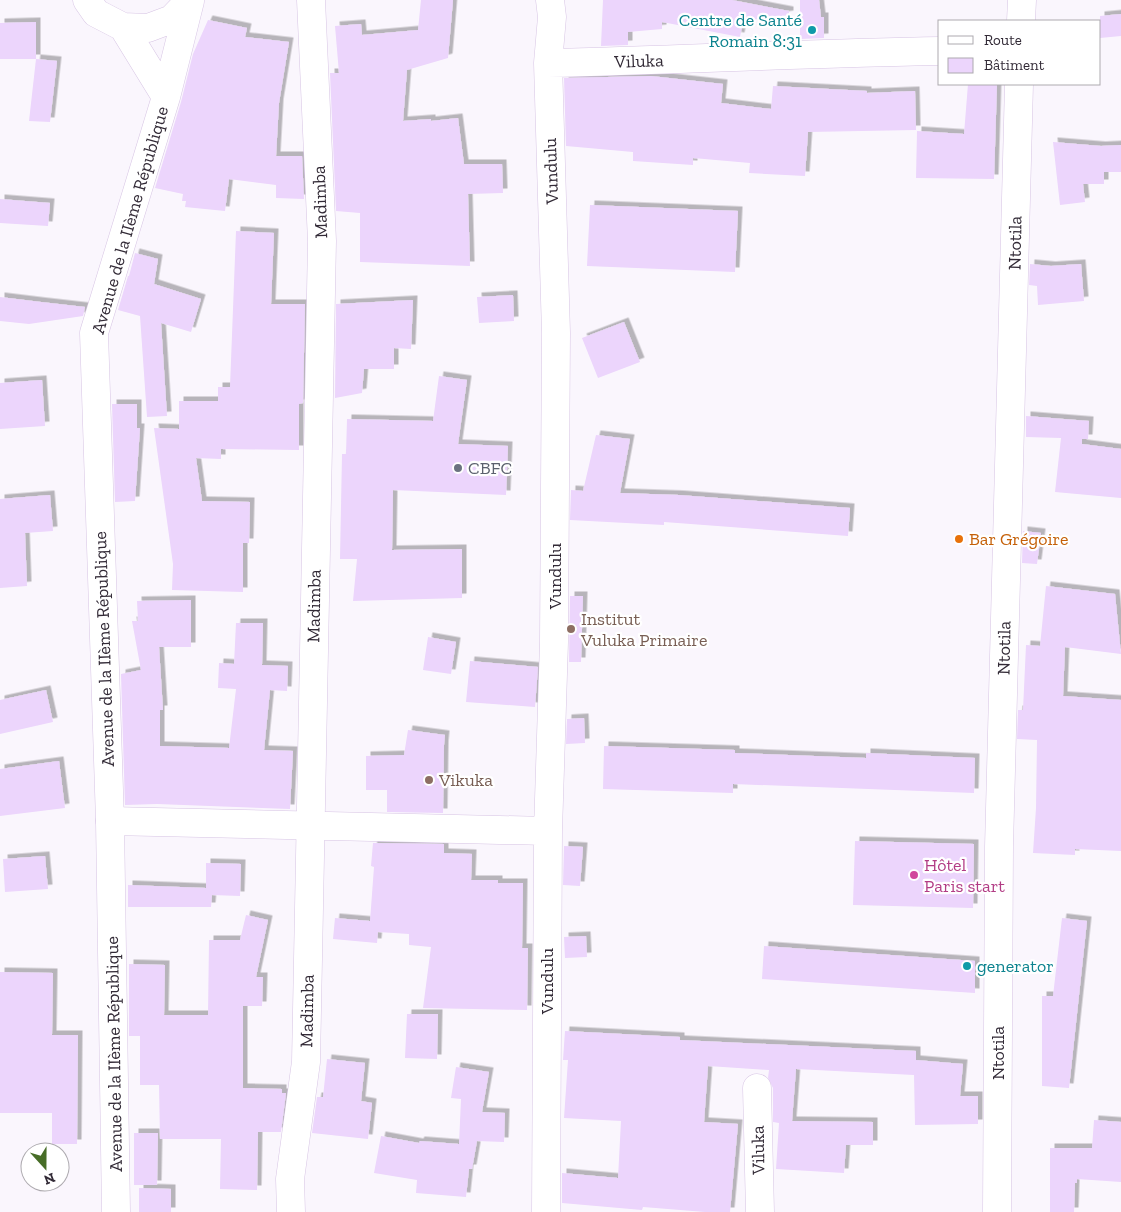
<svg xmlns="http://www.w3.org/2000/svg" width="1121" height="1212" font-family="'Zilla Slab',serif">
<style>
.building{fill:#ecd5fc;filter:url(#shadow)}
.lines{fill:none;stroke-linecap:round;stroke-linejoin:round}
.street-casing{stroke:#d7c4e4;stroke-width:29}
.secondary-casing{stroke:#d7c4e4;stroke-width:29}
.street{stroke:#fff;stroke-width:28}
.secondary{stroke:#fff;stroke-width:28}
.culture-dot{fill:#0f9aa8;stroke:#fff;stroke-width:2}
.worship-dot{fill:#6b7280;stroke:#fff;stroke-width:2}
.food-dot{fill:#e8710a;stroke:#fff;stroke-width:2}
.education-dot{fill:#8d6e63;stroke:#fff;stroke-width:2}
.hotel-dot{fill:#d1479c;stroke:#fff;stroke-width:2}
.labels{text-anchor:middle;stroke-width:4.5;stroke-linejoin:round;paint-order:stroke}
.culture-label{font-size:18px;fill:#0d838f;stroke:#fff;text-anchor:end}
.street-label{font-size:18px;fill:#322a36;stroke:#fff}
.worship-label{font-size:18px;fill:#5b616d;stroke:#fff;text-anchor:start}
.food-label{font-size:18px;fill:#c56008;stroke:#fff;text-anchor:start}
.education-label{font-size:18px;fill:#785e54;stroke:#fff;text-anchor:start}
.hotel-label{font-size:18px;fill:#b23c85;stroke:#fff;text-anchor:start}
</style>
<defs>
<filter id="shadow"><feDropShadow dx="4.5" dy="-4.5" stdDeviation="0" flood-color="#0004"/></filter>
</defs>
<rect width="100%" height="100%" fill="#faf6fd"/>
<path class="building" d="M421,0H453L448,58L407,70L403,121L431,119V121L458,118L464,164H502L503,193L468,194L470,266L360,262V213L336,211L330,73H339L335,26L361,24L362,35L418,30Z
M603,0H732L789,11V15L743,21L740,37L662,22V29L628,32V45L601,46Z
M800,0H819L821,17H824V38L800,39Z
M1121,14V36L1100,38V16Z
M208,20L247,28L245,37L289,42L279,103L276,156H302L304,199L276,198V185L229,179L225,211L185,207L186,201H182L183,194L155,188L181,102L193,54Z
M36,22V59H0V23Z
M36,59L57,61L50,122L29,121Z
M651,76L723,84L721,103L771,109L773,86L867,91V93L915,91L916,130L808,132L805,176L749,173L750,163L693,158V165L633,161V152L566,146L564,78Z
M968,84H997L994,179L916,178L917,131L964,134Z
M1053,142L1101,146L1121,145V172H1104V184H1083L1085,202L1060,205Z
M0,199L50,203L48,226L0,223Z
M590,205L738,211L735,272L587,266Z
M236,231L274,233L271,304H305L303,403L299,404V450L221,449V459L196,458L202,501L250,502L249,543H243V592L172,590L173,564L154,428L179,429V401H218V387H230Z
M135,253L158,259L154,284L201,299L191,332L161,323L167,416L147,417L140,316L118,310L128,276H129Z
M1030,264L1051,266L1081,264L1084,301L1038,305L1037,286L1029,285Z
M513,295L514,321L479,323L477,297Z
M0,297L41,302L85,307L83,316L29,324L0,321Z
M413,300L411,349L394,348V369H364L362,393L335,398L336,304Z
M624,322L640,362L598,378L582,338Z
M439,376L467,380L458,444L508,446L506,495L393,490L392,550L462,549V598L353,601L357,559H340L342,454H346L347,419L433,421Z
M42,380L45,426L0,429V383Z
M112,404H137V428H140L135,501L115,502Z
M1026,416L1089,421L1088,439H1082V444L1121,449V498L1055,492L1061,438L1026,437Z
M596,435L630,439L620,493L679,495L850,508L848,536L664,522V525L570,520L571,490L583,491Z
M50,495L53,531L25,533L27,586L0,588V499Z
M1023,531L1041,533L1037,564L1022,563Z
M1046,586L1115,594L1121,654L1065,647L1063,696L1121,700V851L1075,849V855L1033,853L1036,808L1037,740L1017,739L1018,710H1023L1026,645L1040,646Z
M570,596H583L581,662H569Z
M191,600V647H159L163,710H160V746L229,748L236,689L218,688L219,663L234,664L236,623H263L262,665L288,666L287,691L270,690L264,750L293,751L290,809L157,804L125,805L121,674L141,670L132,621H138L137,601Z
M428,637L456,642L451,674L423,670Z
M470,661L538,667L535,707L466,702Z
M46,690L53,722L0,734V700Z
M584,718L585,743L566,744L567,719Z
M408,730L445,735L444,745L443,813L387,812V790H366V756L404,755Z
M604,746L735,750V753L866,758V753L975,758L974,793L733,784V793L603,789Z
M59,761L65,808L0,816V769Z
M855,841L974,844L973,908L853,905Z
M373,843L444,844V853L472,854L471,880H498V883H523L522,948H528L527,1010L423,1008L431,947L409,945V934L378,932L377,943L333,939L335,918L370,921L374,867L371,866Z
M564,846L583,847L580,886L563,885Z
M45,856L48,889L5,892L3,859Z
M206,863L241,864L240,896L212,895L211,907H128V885L206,888Z
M246,915L268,920L256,977H263L262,1006H243V1088L282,1089V1093H286L281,1132H258L257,1190L220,1189L221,1139H160L159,1085H140V1036H129V964L165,965L164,1015H208L209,940H240Z
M1062,918L1087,921L1069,1088L1042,1086V996H1053Z
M586,936L587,957L565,958L564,937Z
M764,946L975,961V993L762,979Z
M0,972L53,973L52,1035H78L77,1144H52V1113H0Z
M407,1014H438L437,1059L405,1058Z
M565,1031L680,1037V1040L916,1051V1060L963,1064L960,1096H978V1124L915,1125L914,1075L796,1069L792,1121L873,1122V1145H846L844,1173L776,1169L779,1123L773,1122V1088L768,1078L769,1070L708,1066L704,1122L738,1124L730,1212H705L643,1207L642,1210L562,1203V1173L618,1178L621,1121L564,1118L568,1060H563Z
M327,1059L365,1063L361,1101L372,1103L368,1139L312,1133L317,1097H323Z
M456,1067L489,1072L482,1112L505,1113L504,1142L477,1141L472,1169H469L466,1197L416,1193L417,1180L374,1173L381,1136L419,1143L420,1141L459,1144L461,1099L451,1098Z
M1094,1120L1121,1122V1182L1077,1179V1183H1075L1074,1212H1050V1148H1092Z
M134,1133H158L157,1185H134Z
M139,1188L171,1189V1212H139Z"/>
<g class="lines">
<defs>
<path id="street" d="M1021,21L1022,0
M548,63C678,60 809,53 940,51
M110,821L548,831
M757,1088L760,1212
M291,1212L290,1179L306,1062L322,241L311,0
M546,1212L548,831L554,642L556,333L548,63L552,17L550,0
M997,1212L999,847L1019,84"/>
<path id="secondary" d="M87,0L96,13L123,27L148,28L172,19L190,0
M123,27L166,97
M116,1212L110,821L94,333L166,97L190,1"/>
</defs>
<use href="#street" class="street-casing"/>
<use href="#secondary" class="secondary-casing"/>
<use href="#street" class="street"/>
<use href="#secondary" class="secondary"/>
</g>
<g class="culture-dot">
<circle cx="812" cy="30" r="5"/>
<circle cx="967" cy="966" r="5"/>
</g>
<circle class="worship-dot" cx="458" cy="468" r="5"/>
<circle class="food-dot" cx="959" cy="539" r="5"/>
<g class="education-dot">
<circle cx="571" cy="629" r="5"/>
<circle cx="429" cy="780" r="5"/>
</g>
<circle class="hotel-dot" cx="914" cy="875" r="5"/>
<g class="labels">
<g class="culture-label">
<text x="802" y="26">Centre de Santé<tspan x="802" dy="21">Romain 8:31</tspan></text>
<text x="977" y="972" text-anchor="start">generator</text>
</g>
<g class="street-label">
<text transform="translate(639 61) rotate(-2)" y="6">Viluka</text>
<text transform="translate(551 171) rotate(-92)" y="6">Vundulu</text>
<text transform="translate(320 202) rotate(-92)" y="6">Madimba</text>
<text transform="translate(130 220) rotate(-74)" y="6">Avenue de la IIème République</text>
<text transform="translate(1015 243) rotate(-89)" y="6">Ntotila</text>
<text transform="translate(555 576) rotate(-90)" y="6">Vundulu</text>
<text transform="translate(314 606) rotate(-89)" y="6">Madimba</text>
<text transform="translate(1004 648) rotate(-89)" y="6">Ntotila</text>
<text transform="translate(104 649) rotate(-92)" y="6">Avenue de la IIème République</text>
<text transform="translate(547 981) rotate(-90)" y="6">Vundulu</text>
<text transform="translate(307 1011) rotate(-89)" y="6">Madimba</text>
<text transform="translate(998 1053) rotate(-90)" y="6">Ntotila</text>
<text transform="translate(114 1054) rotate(-91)" y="6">Avenue de la IIème République</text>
<text transform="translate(758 1150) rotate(-91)" y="6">Viluka</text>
</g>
<g class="worship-label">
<text x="468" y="474">CBFC</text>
</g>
<g class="food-label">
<text x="969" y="545">Bar Grégoire</text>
</g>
<g class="education-label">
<text x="581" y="625">Institut<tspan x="581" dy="21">Vuluka Primaire</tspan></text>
<text x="439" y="786">Vikuka</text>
</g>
<g class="hotel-label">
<text x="924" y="871">Hôtel<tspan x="924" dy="21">Paris start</tspan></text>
</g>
</g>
<rect x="938" y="20" width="162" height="65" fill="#ffffff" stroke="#adaaaf"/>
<rect x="948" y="36" width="25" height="8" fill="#ffffff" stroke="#adaaaf"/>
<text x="984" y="45" font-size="15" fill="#322a36">Route</text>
<rect x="948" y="58" width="25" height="15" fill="#ecd5fc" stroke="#adaaaf"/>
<text x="984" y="70" font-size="15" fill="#322a36">Bâtiment</text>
<g transform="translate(45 1167) rotate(159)"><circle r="24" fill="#ffffff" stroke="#adaaaf"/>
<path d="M0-4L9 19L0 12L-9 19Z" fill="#476d27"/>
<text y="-8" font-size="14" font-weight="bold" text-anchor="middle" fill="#322a36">N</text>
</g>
</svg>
